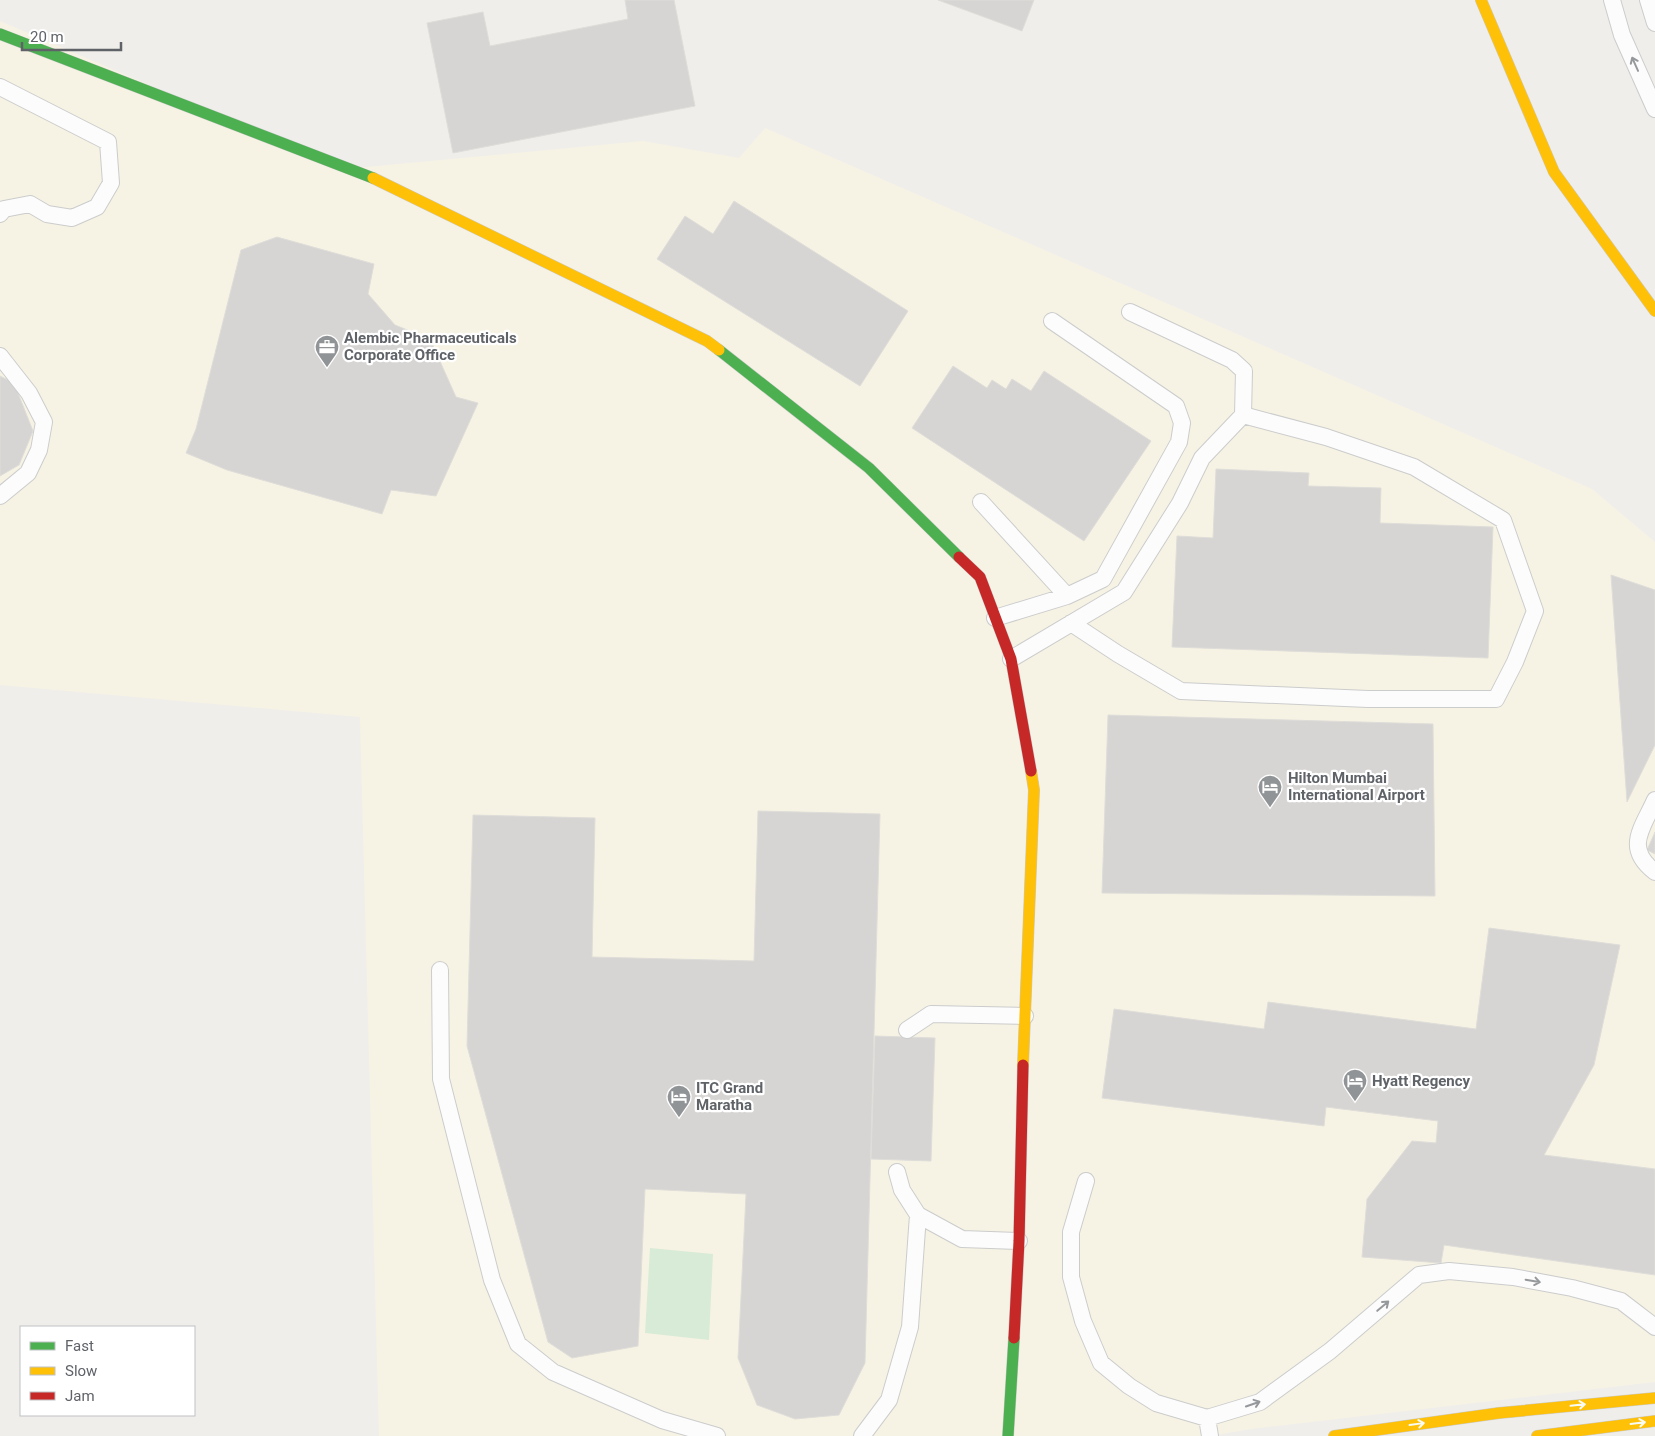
<svg xmlns="http://www.w3.org/2000/svg" width="1655" height="1436" font-family="Roboto,sans-serif">
<style>
.commercial{fill:#f7f3e4}
.green{fill:#d8ebd6}
.building{fill:#d6d5d3;stroke:#deddd9}
.lines{fill:none;stroke-linecap:round;stroke-linejoin:round}
.lane-casing{stroke:#cbcccc;stroke-width:18}
.fast-casing{stroke:#cacacb;stroke-width:12}
.slow-casing{stroke:#cacacb;stroke-width:12}
.jam-casing{stroke:#cacacb;stroke-width:12}
.lane{stroke:#fdfcfc;stroke-width:16}
.fast{stroke:#4caf50;stroke-width:11}
.slow{stroke:#ffc107;stroke-width:11}
.jam{stroke:#c62828;stroke-width:11}
.oneway{stroke:#96999c}
.oneway2{stroke:#f6fbf6}
.labels{text-anchor:middle;stroke-width:4.5;stroke-linejoin:round;paint-order:stroke}
.poi-label{font-size:15px;font-weight:bold;fill:#5f6368;stroke:#fff;text-anchor:start}
</style>
<rect width="100%" height="100%" fill="#efeeea"/>
<path class="commercial" d="M0,21L345,169L643,141L739,158L765,128L1592,489L1655,542V1382L1251,1429L1210,1436H379L360,717L0,685Z"/>
<path class="green" d="M650,1248L713,1254L709,1340L645,1333Z"/>
<path class="building" d="M625,0H674L695,106L453,153L427,23L483,12L490,46L628,19Z
M938,0H1034L1022,31Z
M734,201L908,311L860,386L657,259L685,216L713,234Z
M277,237L374,264L368,294L395,325L430,339L456,397L478,403L436,496L391,490L382,514L227,470L186,453L196,429L241,250Z
M953,366L987,388L992,380L1006,389L1012,379L1031,391L1044,371L1151,441L1084,541L912,428Z
M0,376L14,383L33,431L19,465L0,476Z
M1216,469L1309,473L1308,486L1381,488L1380,523L1493,527L1488,658L1172,647L1177,536L1213,538Z
M1611,575L1655,590V745L1627,802Z
M1108,715L1433,724L1435,896L1102,893Z
M758,811L880,814L865,1363L839,1415L795,1419L757,1405L738,1358L746,1194L645,1189L638,1346L572,1358L548,1342L467,1046L473,815L595,818L592,957L754,961Z
M1655,832V854L1647,850Z
M1489,928L1620,945L1594,1065L1544,1155L1655,1169V1275L1444,1245L1441,1263L1362,1257L1367,1199L1412,1141L1436,1143L1438,1121L1326,1107L1324,1126L1102,1098L1114,1009L1264,1029L1268,1002L1476,1029Z
M875,1036L935,1038L931,1161L871,1159Z"/>
<g class="lines">
<defs>
<path id="lane" d="M1612,0L1622,35L1655,109
M1648,0L1655,23
M0,87L108,142L111,183L97,207L72,218L47,214L30,204L4,209L0,214
M1130,312L1232,360L1244,371L1243,415
M0,356L29,393L44,422L39,450L28,473L0,496
M981,502L1067,596
M995,618L1067,596L1103,579L1179,442L1182,423L1176,406L1052,321
M1011,659L1124,592L1180,503L1202,458L1243,415L1326,437L1414,467L1503,520L1535,611L1515,662L1496,699H1368L1181,691L1118,654L1071,623
M1655,800C1642,829 1624,848 1655,872
M440,970L441,1079L492,1280L518,1344L553,1372L662,1420L717,1436
M907,1030L931,1014L1025,1016
M897,1172L902,1190L918,1215L962,1239L1019,1241
M1086,1181L1071,1232V1277L1083,1321L1101,1363L1129,1386L1156,1403L1207,1418L1260,1402L1330,1351L1419,1275L1449,1271L1513,1277L1572,1288L1621,1301L1655,1327
M1207,1418L1210,1436
M862,1436L889,1400L910,1327L918,1215"/>
<path id="fast" d="M0,34L373,178
M719,350L869,468L959,557
M1008,1436L1014,1338"/>
<path id="slow" d="M1481,0L1554,172L1655,311
M373,178L707,341L719,350
M1023,1065L1034,790L1031,771
M1334,1436L1499,1413L1655,1398
M1537,1436L1655,1421"/>
<path id="jam" d="M959,557L980,577L1011,659L1031,771
M1014,1338L1019,1241L1023,1065"/>
</defs>
<use href="#lane" class="lane-casing"/>
<use href="#fast" class="fast-casing"/>
<use href="#slow" class="slow-casing"/>
<use href="#jam" class="jam-casing"/>
<use href="#lane" class="lane"/>
<use href="#fast" class="fast"/>
<use href="#slow" class="slow"/>
<use href="#jam" class="jam"/>
</g>
<defs><path id="oneway-shaft" d="M-6 0H5M1.5-3L5.5 0L1.5 3" fill="none" stroke-width="1.6" stroke-linecap="round" stroke-linejoin="round" transform="scale(1.25)"/></defs>
<g class="oneway">
<use href="#oneway-shaft" transform="translate(1635 64) rotate(-114)"/>
<use href="#oneway-shaft" transform="translate(1533 1281) rotate(10)"/>
<use href="#oneway-shaft" transform="translate(1383 1306) rotate(-40)"/>
<use href="#oneway-shaft" transform="translate(1253 1404) rotate(-19)"/>
</g>
<g class="oneway2">
<use href="#oneway-shaft" transform="translate(1578 1405) rotate(-6)"/>
<use href="#oneway-shaft" transform="translate(1638 1423) rotate(-7)"/>
<use href="#oneway-shaft" transform="translate(1417 1424) rotate(-8)"/>
</g>
<defs>
<symbol id="office-pin" viewBox="-11 -11 22 30"><path d="M0 17L-7.5 6A9.5 9.5 0 1 1 7.5 6Z" fill="#919496" stroke="#fff"/><path d="M-6-3h4V-5.5h4V-3h4V5H-6ZM-1-4.5V-3h2v-1.5ZM-6 0V1H6V0Z" fill="#fff"/></symbol>
<symbol id="hotel-pin" viewBox="-11 -11 22 30"><path d="M0 17L-7.5 6A9.5 9.5 0 1 1 7.5 6Z" fill="#919496" stroke="#fff"/><path d="M-6-4.5h1.5V1H6V5H4.5V3h-9V5H-6ZM-4 0a1.8 1.8 0 1 1 3.6 0ZM.5 0V-2.5h3Q6-2.5 6 0Z" fill="#fff"/></symbol>
</defs>
<g fill-rule="evenodd">
<use href="#office-pin" x="313" y="333" width="28" height="38"/>
<use href="#hotel-pin" x="1256" y="773" width="28" height="38"/>
<use href="#hotel-pin" x="1341" y="1067" width="28" height="38"/>
<use href="#hotel-pin" x="665" y="1083" width="28" height="38"/>
</g>
<g class="labels">
<g class="poi-label">
<text x="344" y="343">Alembic Pharmaceuticals<tspan x="344" dy="17">Corporate Office</tspan></text>
<text x="1288" y="783">Hilton Mumbai<tspan x="1288" dy="17">International Airport</tspan></text>
<text x="1372" y="1086">Hyatt Regency</text>
<text x="696" y="1093">ITC Grand<tspan x="696" dy="17">Maratha</tspan></text>
</g>
</g>
<rect x="20" y="1326" width="175" height="90" fill="#ffffff" stroke="#bfc1c3"/>
<rect x="30" y="1342" width="25" height="8" fill="#4caf50" stroke="#bfc1c3"/>
<text x="65" y="1351" font-size="15" fill="#5f6368">Fast</text>
<rect x="30" y="1367" width="25" height="8" fill="#ffc107" stroke="#bfc1c3"/>
<text x="65" y="1376" font-size="15" fill="#5f6368">Slow</text>
<rect x="30" y="1392" width="25" height="8" fill="#c62828" stroke="#bfc1c3"/>
<text x="65" y="1401" font-size="15" fill="#5f6368">Jam</text>
<path d="M22 42v8h99v-8" fill="none" stroke="#5f6368" stroke-width="2.5"/>
<text x="30" y="42" font-size="15" fill="#5f6368" stroke="#ffffff" stroke-width="4" paint-order="stroke">20 m</text>
</svg>
